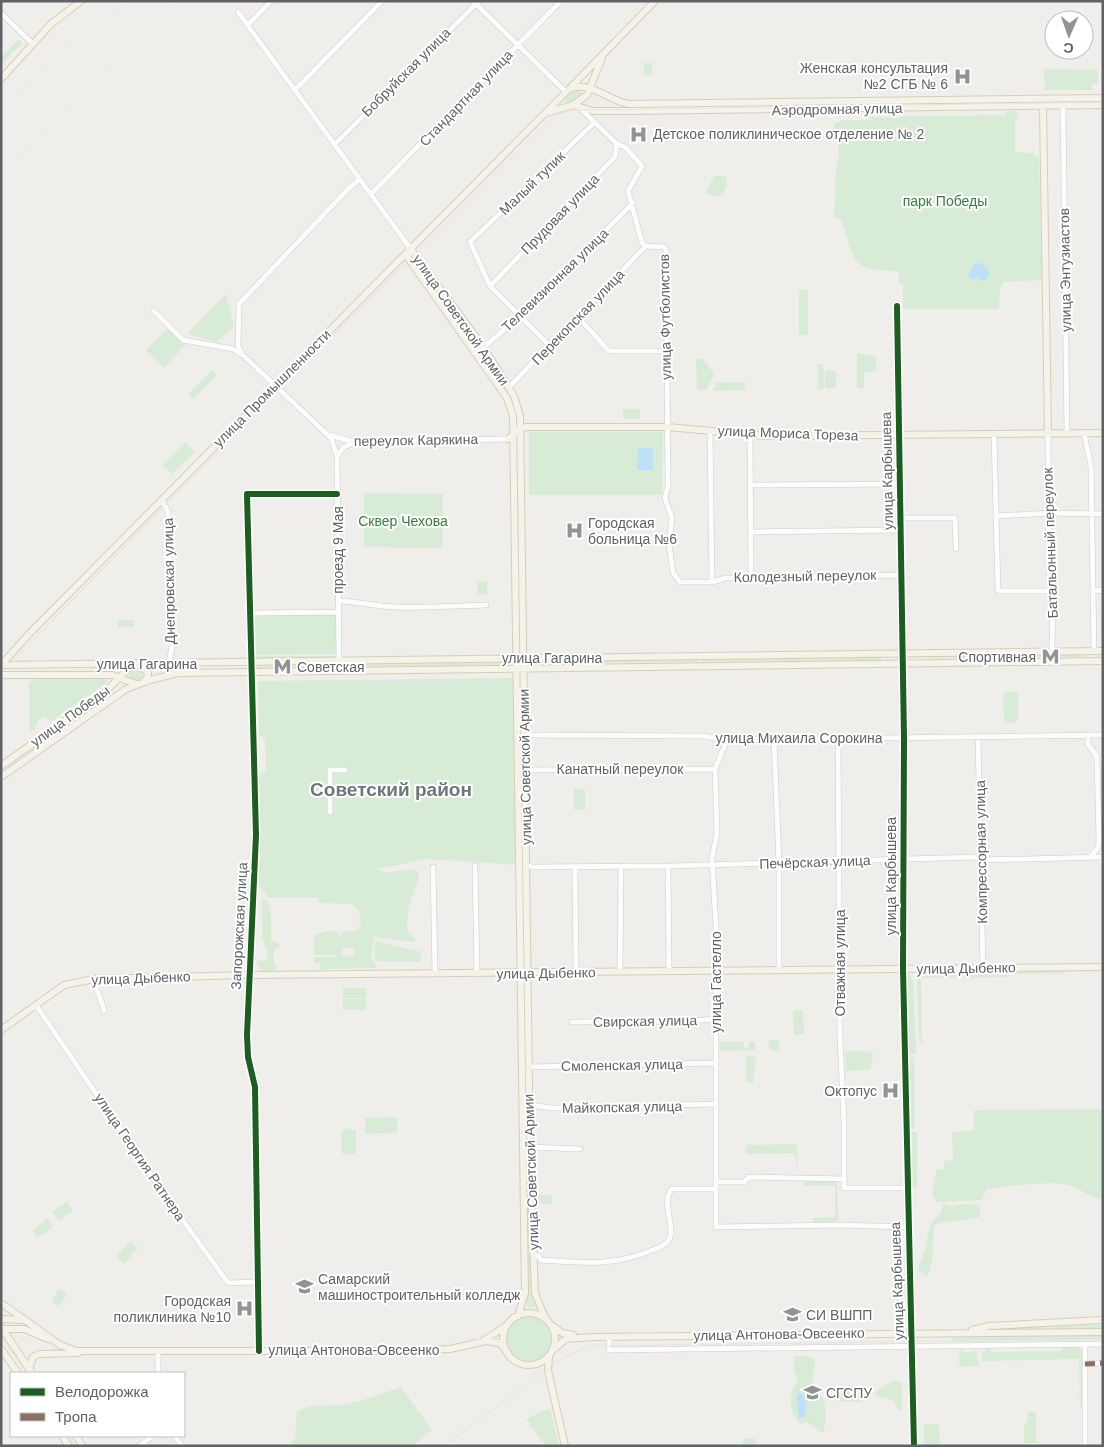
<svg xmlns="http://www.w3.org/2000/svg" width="1104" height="1447" font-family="Arial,sans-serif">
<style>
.green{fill:#d8ebd6;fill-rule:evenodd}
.water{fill:#bfe0f9}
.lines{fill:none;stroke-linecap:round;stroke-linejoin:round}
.minor-casing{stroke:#cbcccc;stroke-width:6}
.major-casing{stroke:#d7ceb8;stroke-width:8}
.minor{stroke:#fdfcfc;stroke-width:5}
.major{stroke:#f4f2e9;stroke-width:6}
.tram{stroke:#e4e4e4;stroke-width:1}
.rail{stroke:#e4e4e4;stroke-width:1;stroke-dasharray:1 6;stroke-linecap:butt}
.quiet{stroke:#8d6e63;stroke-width:5;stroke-dasharray:10 5;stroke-linecap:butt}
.cycleway-casing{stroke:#fff;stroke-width:9}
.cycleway{stroke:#1b5e20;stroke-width:6}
.labels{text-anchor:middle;stroke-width:4;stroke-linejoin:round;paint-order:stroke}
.poi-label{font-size:14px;fill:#5f6368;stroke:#fff;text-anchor:start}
.street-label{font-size:14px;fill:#5f6368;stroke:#fff}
.park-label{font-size:14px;fill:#348238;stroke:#fff}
.district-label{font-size:19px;font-weight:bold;fill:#70757a;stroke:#fff}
</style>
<rect width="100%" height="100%" fill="#efeeea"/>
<path class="green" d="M19,39L22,43L1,65V57Z
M644,63H652V75H644Z
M1044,69L1098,70V84H1092V90H1045Z
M575,90H580L582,96L571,103L565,102L564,97Z
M1006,111H1017L1018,117L1014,118L1018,119L1015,122V152L1034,153L1035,156H1039L1042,280L1003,282L1000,289L999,309H903V283H899V271C850,271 856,264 842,221L834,216C836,200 835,186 836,169C837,162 839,157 839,150C839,139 834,134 834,124L843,120H873L869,117L1001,115L1005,116Z
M714,176H726L727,185L722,195L712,196L706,192Z
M799,290H808V335H799Z
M226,294L234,326L216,342L187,334Z
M169,328L185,345L164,368L146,350Z
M857,353L876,357V371L864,372V388H857Z
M696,359H703L714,374L707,390H697Z
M818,364H823L824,389H818Z
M212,370L217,375L193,399L188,394Z
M825,371H836V388H825Z
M716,382H745L746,390L713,391Z
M623,409H640V419H623Z
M529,432H663L662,495H529Z
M185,442L195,452L172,474L162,465Z
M364,493L443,494L442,548L364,547Z
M477,581H487V594L477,595Z
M336,613V654L254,655V616Z
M118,620H134V627H118Z
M1084,654V657L908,658L909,656Z
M253,656H336L335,658L259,660Z
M882,657V660L703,662V660Z
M699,660V662L552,663L553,662Z
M510,662V665L257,668L258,666Z
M129 675a7 7 0 1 1 14 0a7 7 0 1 1-14 0Z
M107,677L108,682L50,722L45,716L39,719L34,730L30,731L29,683L34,678Z
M514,678L516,865L428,859L377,869C389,877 404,866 418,871C420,879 416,883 414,890C410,904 405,919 408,933L415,939V942L374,937L371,956L377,968L320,969V963H314V957H335V955H314V936C321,931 330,930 339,932V935L341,936L343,932L357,930L361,925L359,910L352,904L319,903L318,898H269L258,885L259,775L266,770L265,738L259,736L258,681ZM343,947L355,949L354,954L350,957L342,956Z
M1006,692H1016L1018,694V720L1015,723H1007L1004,720L1003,696Z
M574,789H585V810H574Z
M262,900H266L270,906L271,915V941L278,942L280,948L275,949L273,957L277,969L262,973L256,961L267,960L268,955L262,937Z
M375,941L422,952L420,962L375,961Z
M1065,971L1066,973L1009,974L1006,977L921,978L919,975L920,973Z
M909,973L913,980L916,1054L908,1055L906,974Z
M919,977L921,980L922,1045L919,1039L917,979Z
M343,988H366V998H343Z
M343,999H366V1010H343Z
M803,1010L804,1034L794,1035L793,1011Z
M768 1045a6 6 0 1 1 12 0a6 6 0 1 1-12 0Z
M719,1042H743L744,1048H749V1042H755V1050L720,1051Z
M848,1051H868L873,1053L870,1070L846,1071L845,1053Z
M746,1056L756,1057L753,1083L746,1082Z
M907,1057H914L915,1129L908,1130Z
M1103,1109V1199C1086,1198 1085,1190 1071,1186C1054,1179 1006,1187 986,1189L982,1200L936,1202L932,1191L937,1169H944V1161L953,1160L952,1132L974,1130V1110Z
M397,1117V1133L365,1134V1118Z
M345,1128L356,1130V1152L354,1155L342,1154L341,1132Z
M909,1132H917V1186L914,1188L910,1183Z
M794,1144L797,1146L798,1173L795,1153L747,1154L745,1151L747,1145Z
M837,1180L838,1221L814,1223L813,1218L835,1217V1186H804L803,1181Z
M537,1195H552V1202L549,1204H537Z
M67,1202L73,1211L59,1221L52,1212Z
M943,1203L952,1207L961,1204L980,1205V1217L935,1224C930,1243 937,1258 927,1277L918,1270C920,1263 923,1257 925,1250C930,1231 925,1227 941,1213Z
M525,1209H529L531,1251L526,1252Z
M47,1219L52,1223V1228L39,1237H36L33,1230Z
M130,1241L138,1248L124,1264L116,1257Z
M528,1255H532L535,1307H527Z
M59,1289L67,1294L59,1306L51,1302Z
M507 1338a23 23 0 1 1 46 0a23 23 0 1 1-46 0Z
M1103,1325V1328L1054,1329L1052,1327Z
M1046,1326V1330H988L991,1329Z
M1103,1335V1339L952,1342L951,1338L954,1337Z
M1062,1347H1077L1083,1352V1407H1080L1079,1359L982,1361V1353L987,1348H991V1352L1062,1351Z
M959,1349H963V1352H974L976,1349L979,1366L960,1367Z
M794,1356L812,1357L815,1362L812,1384C828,1398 828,1414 823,1434L807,1422L802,1424C788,1416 788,1391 798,1380L794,1371Z
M894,1380L902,1383V1411L898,1410L893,1400L875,1396L877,1391Z
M832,1386L868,1387V1395L861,1402L839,1401Z
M401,1387L432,1430L411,1446H290L295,1438L297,1412C314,1402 321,1407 339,1405C361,1402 381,1394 401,1387Z
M550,1408L558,1441L559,1446H546L526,1419Z
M1028,1412H1036V1443H1027L1024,1445V1423H1027Z
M924,1424H939L940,1446H924Z
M744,1438L756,1439L757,1446H742Z"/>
<path class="water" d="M976,263H980L988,270L989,276L983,281H980L978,276L974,280L968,277L971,268Z
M638,448H653V470H637Z
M799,1393L803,1394L807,1406L804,1418H799L796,1396Z"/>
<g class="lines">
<defs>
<path id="minor" d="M473,1L566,92
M238,12L410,248
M1,13L33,44
M248,25L271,1
M296,89L382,1
M1063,106L1067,433
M580,108L617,144
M335,144L479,1
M371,194L561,1
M490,286L615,157L617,144L625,147L642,166L628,191L642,243L646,246L664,247L666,250L668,485L665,499L672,518L669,544L673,573L680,582H712L726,578L901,575
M897,306L904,738L903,969L914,1446
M154,311L183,340L233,349L245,357L331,438L337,456L339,661
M578,317L609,351H666
M550,346L490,286L470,242L594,123
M242,354L238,346L239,304L348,189L360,179
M476,354L519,317L633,203
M509,387L646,246
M710,431L712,582
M1048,433L1049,573L1051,580L1053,581L1052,652
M1084,433L1091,467L1094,651
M994,434L998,591H1053
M330,435L353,442L508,439
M750,435L751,577
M337,456L344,447L353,443
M751,485L900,484
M162,500L168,512L172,647L169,663
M997,516L1049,513L1103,514
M900,518H955L956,549
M752,532L900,530
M1093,591L1103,590
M338,601C358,601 376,607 396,607C426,608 456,606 486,605
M250,613L338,612
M524,735L701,736L730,740L1103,735
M1088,735V744L1097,757L1099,841L1098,848L1090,857
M978,737L983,968
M838,738L840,1038L844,1123V1188H907
M774,739L779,863V970
M727,740L715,769L717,833L712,858L716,927V1227L841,1225L908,1227
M523,770L715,769
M330,812V770H345
M526,865L532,867L668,866L975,857L982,860L1103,857
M475,866L477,974
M668,866L669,971
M433,867L435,974
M575,867L576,972
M620,972L621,867
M94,979C95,991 102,999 104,1011
M36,1005L164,1194L228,1283L258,1282
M572,1022L690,1021L717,1019
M528,1067L716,1063
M529,1105L552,1108L716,1104
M530,1147L580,1149
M716,1182H744L749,1177L845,1179
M533,1255L538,1256L541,1260C586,1263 613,1267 655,1249C662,1246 670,1243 671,1234C672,1222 662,1198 672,1189H716
M609,1337V1350L1103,1344
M1085,1345V1446
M259,1351L255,1087L248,1057L247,1035L256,835L247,494H337
M1085,1364L1103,1363
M158,1373V1352
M175,1436L182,1446
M139,1446L153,1436"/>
<path id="major" d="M1,79L51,24L81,1
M572,86L655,1
M573,105L593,111H631L1103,105
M1043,106L1048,433
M546,113L573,105L587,95L602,58
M410,248L484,348L514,396L520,416L530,1160L535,1293L545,1318
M409,249L408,258L507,398L513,416L525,1293L518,1316
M508,439L519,429L526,427H667L767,436L1103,433
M139,664L148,673L147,679L143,682
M1,665L29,634L569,89C591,80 608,101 629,104L1103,98
M1,665L1103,651
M1,675H112L136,684
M1,766L103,694L128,669L137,664
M1,777L126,689L150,680L178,673L1103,661
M1,1030L64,985L94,979L248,975L1103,967
M1,1303L60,1345L77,1351H392L450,1349L486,1341L500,1343L508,1353
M503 1339a26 26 0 1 1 52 0a26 26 0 1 1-52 0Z
M1,1319L23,1320
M553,1326L562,1333L573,1335
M1,1327L32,1373
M1,1329H24L48,1339
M972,1330L989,1326L1103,1320
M483,1341L506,1326
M1,1349L18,1373
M554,1349L566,1339L592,1337L1103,1332
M549,1356L548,1371L565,1446
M29,1369L33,1357L39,1354L78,1353
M62,1436L69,1446
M76,1436L83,1446"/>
</defs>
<use href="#minor" class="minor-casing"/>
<use href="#major" class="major-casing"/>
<use href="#minor" class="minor"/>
<use href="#major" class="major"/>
<path class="tram" d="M1,668L8,665L322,346L554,116L571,110H588L1103,102
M1,1336L27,1373
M68,1436L75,1446
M444,1446L566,1356L589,1346L1103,1339"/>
<path class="rail" d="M1,111L77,37L134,1
M1,174L173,1"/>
<path class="quiet" d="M1085,1364L1103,1363"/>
<defs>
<path id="cycleway" d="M897,306L904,738L903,969L914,1446
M259,1351L255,1087L248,1057L247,1035L256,835L247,494H337"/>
</defs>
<use href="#cycleway" class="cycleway-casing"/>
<use href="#cycleway" class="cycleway"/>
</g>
<defs>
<symbol id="hospital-bare" viewBox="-9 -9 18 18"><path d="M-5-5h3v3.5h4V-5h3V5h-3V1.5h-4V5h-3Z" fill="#919496" stroke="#fff" stroke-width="2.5" paint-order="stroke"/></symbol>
<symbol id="metro-bare" viewBox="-9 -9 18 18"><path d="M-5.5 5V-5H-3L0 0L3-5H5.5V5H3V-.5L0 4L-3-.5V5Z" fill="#919496" stroke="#fff" stroke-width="2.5" paint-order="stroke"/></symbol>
<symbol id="university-bare" viewBox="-9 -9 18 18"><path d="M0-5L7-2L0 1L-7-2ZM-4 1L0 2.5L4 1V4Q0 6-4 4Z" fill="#919496" stroke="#fff" stroke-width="2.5" paint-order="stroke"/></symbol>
</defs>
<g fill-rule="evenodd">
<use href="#hospital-bare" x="950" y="64" width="25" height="25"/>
<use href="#hospital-bare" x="626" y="122" width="25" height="25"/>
<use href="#hospital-bare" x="562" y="518" width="25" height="25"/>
<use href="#metro-bare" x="1038" y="644" width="25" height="25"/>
<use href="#metro-bare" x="270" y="654" width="25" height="25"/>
<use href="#hospital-bare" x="878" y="1078" width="25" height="25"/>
<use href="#university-bare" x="292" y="1274" width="25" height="25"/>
<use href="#hospital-bare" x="232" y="1296" width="25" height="25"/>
<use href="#university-bare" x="780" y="1302" width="25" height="25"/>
<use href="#university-bare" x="800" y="1380" width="25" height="25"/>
</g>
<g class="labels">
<g class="poi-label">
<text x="948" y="73" text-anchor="end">Женская консультация<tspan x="948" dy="16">№2 СГБ № 6</tspan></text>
<text x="653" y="139">Детское поликлиническое отделение № 2</text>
<text x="588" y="528">Городская<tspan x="588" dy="16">больница №6</tspan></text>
<text x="1036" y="662" text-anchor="end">Спортивная</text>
<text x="297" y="672">Советская</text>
<text x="877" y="1096" text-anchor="end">Октопус</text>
<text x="318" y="1284">Самарский<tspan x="318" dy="16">машиностроительный колледж</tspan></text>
<text x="231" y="1306" text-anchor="end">Городская<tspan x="231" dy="16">поликлиника №10</tspan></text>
<text x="806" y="1320">СИ ВШПП</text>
<text x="826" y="1398">СГСПУ</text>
</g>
<g class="street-label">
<text transform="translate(406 72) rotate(-45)" y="5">Бобруйская улица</text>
<text transform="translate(466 98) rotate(-46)" y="5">Стандартная улица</text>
<text transform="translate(837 109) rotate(-1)" y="5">Аэродромная улица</text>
<text transform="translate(532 183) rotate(-44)" y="5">Малый тупик</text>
<text transform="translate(560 214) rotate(-46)" y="5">Прудовая улица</text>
<text transform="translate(1065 270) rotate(-91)" y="5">улица Энтузиастов</text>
<text transform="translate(555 280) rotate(-44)" y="5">Телевизионная улица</text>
<text transform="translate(578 317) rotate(-46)" y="5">Перекопская улица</text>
<text transform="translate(665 317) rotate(-91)" y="5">улица Футболистов</text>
<text transform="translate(461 320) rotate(55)" y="5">улица Советской Армии</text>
<text transform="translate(272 388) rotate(-45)" y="5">улица Промышленности</text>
<text transform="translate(788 433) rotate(2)" y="5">улица Мориса Тореза</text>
<text transform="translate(416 440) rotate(-1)" y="5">переулок Карякина</text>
<text transform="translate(887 471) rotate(-91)" y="5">улица Карбышева</text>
<text transform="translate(1050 543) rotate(-92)" y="5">Батальонный переулок</text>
<text transform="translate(338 550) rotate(-90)" y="5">проезд 9 Мая</text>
<text transform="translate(805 576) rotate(-1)" y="5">Колодезный переулок</text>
<text transform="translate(169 581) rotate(-91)" y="5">Днепровская улица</text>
<text x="552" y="663">улица Гагарина</text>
<text x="147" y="669">улица Гагарина</text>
<text transform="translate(70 716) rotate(-36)" y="5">улица Победы</text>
<text x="799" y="743">улица Михаила Сорокина</text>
<text transform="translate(525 767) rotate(-91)" y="5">улица Советской Армии</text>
<text x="620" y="774">Канатный переулок</text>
<text transform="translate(981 852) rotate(-91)" y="5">Компрессорная улица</text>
<text transform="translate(815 862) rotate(-2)" y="5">Печёрская улица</text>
<text transform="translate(891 876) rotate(-90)" y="5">улица Карбышева</text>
<text transform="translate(239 926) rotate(-87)" y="5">Запорожская улица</text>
<text transform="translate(840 963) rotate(-90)" y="5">Отважная улица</text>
<text transform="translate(966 968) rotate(-1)" y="5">улица Дыбенко</text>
<text transform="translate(546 973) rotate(-1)" y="5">улица Дыбенко</text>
<text transform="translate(141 978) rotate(-2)" y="5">улица Дыбенко</text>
<text transform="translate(716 982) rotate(-90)" y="5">улица Гастелло</text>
<text transform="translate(645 1021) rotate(-1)" y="5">Свирская улица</text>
<text transform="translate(622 1065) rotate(-1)" y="5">Смоленская улица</text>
<text transform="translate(622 1107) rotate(-1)" y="5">Майкопская улица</text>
<text transform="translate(140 1157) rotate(56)" y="5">улица Георгия Ратнера</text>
<text transform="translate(531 1172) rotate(-92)" y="5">улица Советской Армии</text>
<text transform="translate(897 1281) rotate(-92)" y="5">улица Карбышева</text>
<text transform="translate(779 1334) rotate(-1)" y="5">улица Антонова-Овсеенко</text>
<text x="354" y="1355">улица Антонова-Овсеенко</text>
</g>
<g class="park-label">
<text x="945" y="206">парк Победы</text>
<text x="403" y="526">Сквер Чехова</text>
</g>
<g class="district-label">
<text x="391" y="796">Советский район</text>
</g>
</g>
<rect width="1104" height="1447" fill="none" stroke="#5f6368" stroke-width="5"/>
<rect x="10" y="1372" width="175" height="65" fill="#ffffff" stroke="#bfc1c3"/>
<rect x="20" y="1388" width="25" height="8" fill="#1b5e20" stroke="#bfc1c3"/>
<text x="55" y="1397" font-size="15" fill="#5f6368">Велодорожка</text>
<rect x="20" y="1413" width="25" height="8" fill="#8d6e63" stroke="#bfc1c3"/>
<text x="55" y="1422" font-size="15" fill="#5f6368">Тропа</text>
<g transform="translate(1069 35) rotate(182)"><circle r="24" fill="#ffffff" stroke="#bfc1c3"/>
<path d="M0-4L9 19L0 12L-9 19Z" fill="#919496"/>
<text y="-8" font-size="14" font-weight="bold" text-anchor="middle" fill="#5f6368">С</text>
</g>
</svg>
